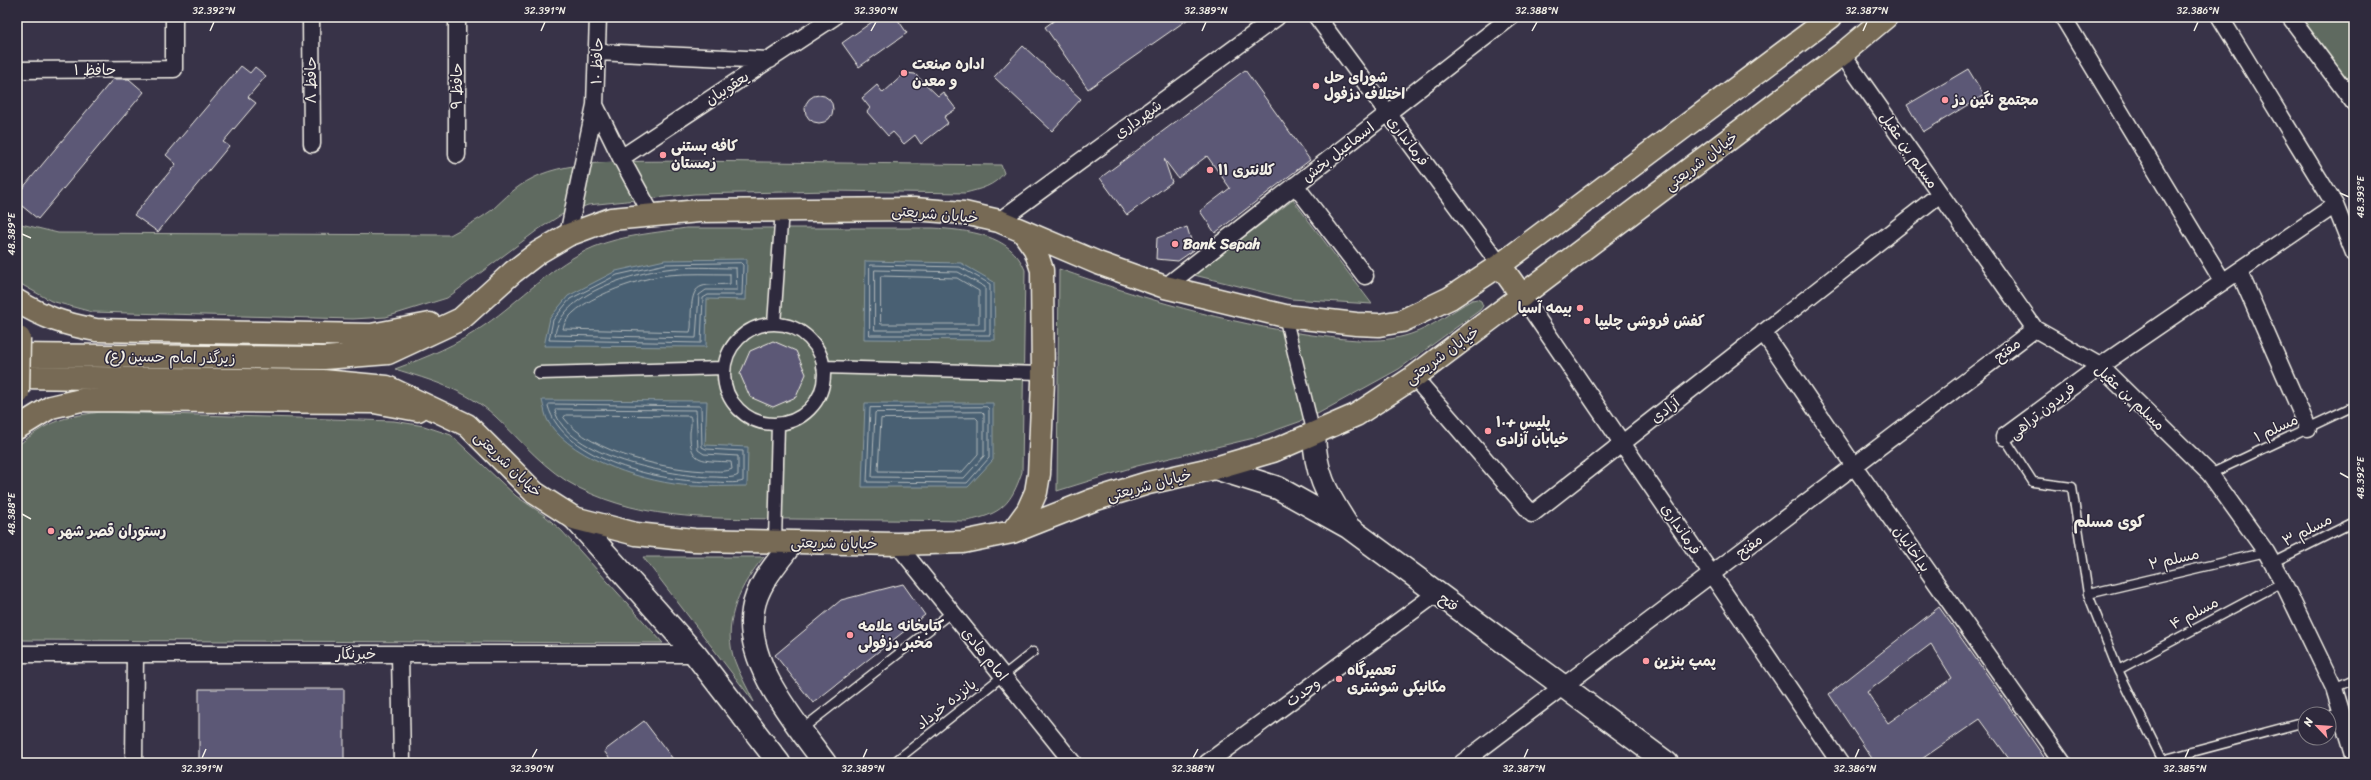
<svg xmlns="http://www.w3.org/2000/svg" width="2371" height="780" font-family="Sriracha,'Playpen Sans Arabic',sans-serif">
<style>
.green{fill:#5f6b60;stroke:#aaaea4}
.water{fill:#496173;stroke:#8d9ba2}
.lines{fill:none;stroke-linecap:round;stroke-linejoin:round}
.shore{stroke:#b0b7b9;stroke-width:1}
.building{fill:#5b5876;stroke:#f4f1e8;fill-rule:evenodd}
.service-casing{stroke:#f4f1e8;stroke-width:11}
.pedestrian-casing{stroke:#f4f1e8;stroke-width:15}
.minor-casing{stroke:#f4f1e8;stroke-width:19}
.secondary-casing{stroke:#f4f1e8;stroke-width:25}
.primary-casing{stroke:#f4f1e8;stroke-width:25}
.service{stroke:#2f2a3d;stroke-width:8}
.pedestrian{stroke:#2f2a3d;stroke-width:12}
.minor{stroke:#2f2a3d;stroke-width:16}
.secondary{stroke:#2f2a3d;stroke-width:22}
.primary{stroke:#776a54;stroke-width:22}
.primary-bridge-casing{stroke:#f4f1e8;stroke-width:25;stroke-linecap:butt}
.primary-bridge{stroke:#776a54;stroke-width:22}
.ticks{fill:none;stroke:#f4f1e8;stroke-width:1.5}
.poi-dot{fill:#ff9aa2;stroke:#2f2a3d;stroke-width:1.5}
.labels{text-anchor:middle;stroke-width:3;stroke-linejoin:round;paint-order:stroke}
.street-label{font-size:15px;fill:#f4f1e8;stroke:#2f2a3d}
.poi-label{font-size:15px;font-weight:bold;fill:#f4f1e8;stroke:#2f2a3d;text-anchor:start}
.neighbourhood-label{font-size:16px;font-weight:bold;fill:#f4f1e8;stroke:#2f2a3d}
.neatline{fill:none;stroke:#f4f1e8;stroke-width:1.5}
.ticks-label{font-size:10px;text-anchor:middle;fill:#f4f1e8}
</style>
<rect width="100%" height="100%" fill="#383348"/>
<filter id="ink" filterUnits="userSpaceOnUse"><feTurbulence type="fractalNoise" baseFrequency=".025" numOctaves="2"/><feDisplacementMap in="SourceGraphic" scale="8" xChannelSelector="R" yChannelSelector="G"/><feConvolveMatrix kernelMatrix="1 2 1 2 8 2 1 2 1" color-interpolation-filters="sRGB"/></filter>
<g filter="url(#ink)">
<path class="green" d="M2290,17H2354V103Z
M687,161L1001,165L1004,173C994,186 981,189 965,193L832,191L694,194L588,205L561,215L539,229L447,298L386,317L353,319L92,312L51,301L17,282V223L58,233L450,235C464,227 479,220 492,210C506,197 515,187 533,178C571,158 644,162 687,161Z
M1293,200L1372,304L1291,299L1194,275Z
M686,228H933C967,230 1011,234 1025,270L1022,472C1011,504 1002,514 967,521C910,520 852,520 794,519C720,518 647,522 579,488C545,471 522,441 495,416C467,390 430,380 395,369C427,357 457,345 485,325C521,300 553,264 594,247C623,235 656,233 686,228Z
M1059,269C1141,298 1225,323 1312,335C1344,339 1379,345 1411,334C1433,327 1452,311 1472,300L1477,299L1481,301L1483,306L1480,310L1399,369L1310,418L1254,438L1137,466L1057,491Z
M101,412L394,421L424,426L451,435L516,496L544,515L562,531L663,643L17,640V446C49,421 61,417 101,412Z
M643,557H764C741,583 723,620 733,656C738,672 747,687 754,702Z"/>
<path class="water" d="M747,259L746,300L707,299L706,347L544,346L550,318L568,296L616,271L665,260Z
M865,261L961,263L994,282L995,340L864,339Z
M542,400L707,401L705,445L748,447L747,486C729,486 710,487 692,486C648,483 574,461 549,423C545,417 544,407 542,400Z
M865,403H993V460L968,487H862Z"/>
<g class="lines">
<path class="shore" d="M741,263L743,265L742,295H708L703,298L701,343L549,340L553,320L570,299L617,275L666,264Z
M870,265L960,267L990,284V335H870Z
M736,268L737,290H706L699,295L696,338L555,335C560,294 631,274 666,269C688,266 713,268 736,268Z
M875,270L958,272L985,287V330H875Z
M730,274V284C700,286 692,280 691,316C691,321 692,327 690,332L563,329C567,301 643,277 668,275C688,273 710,274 730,274Z
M881,276L957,278L979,291V324H881Z
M550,404L701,406L702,447L706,449L743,451V481C736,484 722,482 713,482C663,482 563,461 548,406Z
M987,407L989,409V458L967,483L867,482L870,408Z
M557,409L696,410L698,450L704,454L738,456V475C733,479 721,477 714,477C674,477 566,456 555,411Z
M982,412L984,414V456L964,478L872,477L875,413Z
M566,415L690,416C692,420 691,426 690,432C689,465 704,460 731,462L732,469C727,472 718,471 711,471C670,471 590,453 564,418Z
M976,418L978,420V454L962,472L878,471L881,419Z"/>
</g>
<path class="building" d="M879,17H896L907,33L859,67L842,43Z
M1059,17H1191L1088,89L1045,27Z
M1023,46L1081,99L1052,131L994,77Z
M241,66L250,73L255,67L266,76L248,97L256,103L223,142L229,146L158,232L134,215L176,164L166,155Z
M1968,69L1984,95L1923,132L1907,105Z
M1245,70L1310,160L1215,233L1200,211L1230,188L1207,156L1178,178L1164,159L1172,182L1127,215L1100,178Z
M905,73L915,74L938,96L943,92L956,109L944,117L948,123L921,144L915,135L904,144L893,132L888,136L867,112L870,108L862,98L877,85L883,93Z
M113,79H129L144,92L38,219L17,202V195Z
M805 109a14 14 0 1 1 28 0a14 14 0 1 1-28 0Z
M1187,227L1194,250L1178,261L1156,259L1157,238Z
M773,341L796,351L806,374L796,397L773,407L750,397L740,374L750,351Z
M903,584L925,615L813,703L775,655L841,600Z
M1939,607L1993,683L2048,763H2012L1980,719L1916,763H1875L1829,694ZM1931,644L1952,678L1888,723L1867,692Z
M199,689H344V763H199Z
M644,721L676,763H613L604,751Z"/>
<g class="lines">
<defs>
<path id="service" d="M2004,437L2033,482L2072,487L2088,594L2118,670L2164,763
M2210,474L2354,406
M2272,563L2354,522
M2088,594L2266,552
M2118,670L2283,582
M2334,688L2354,679
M2329,716L2342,712
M802,729L952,612
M2162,760L2305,722
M893,763L1033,652"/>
<path id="pedestrian" d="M1285,316L1314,434
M774,324L782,209
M724 374a50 50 0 1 1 100 0a50 50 0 1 1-100 0Z
M823,367L1043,373
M540,373L724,368
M775,542L778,424"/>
<path id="minor" d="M311,17L312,144
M457,17V155
M1317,17L1500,265
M2063,17L2223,282
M2220,17L2335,205L2354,253
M2290,17L2354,103
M597,52L770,60
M1842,54L2035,329L2100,366L2210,474L2266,552L2283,582L2334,688L2354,754
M17,70L174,69V17
M595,105L621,158L652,215
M621,158L834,17
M1295,185L1365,276
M999,221L1277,17
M568,235L595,105L598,17
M2239,271L2308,428
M1165,287L1511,17
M1522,296L1840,763
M1763,332L1854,466L2063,763
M1414,377L1532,514L1940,194
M2004,437L2100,366L2335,205
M897,544L1073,763
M17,654H695
M400,654L402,763
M134,763L135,654
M1207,763L1437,593
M1462,763L2035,329"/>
<path id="secondary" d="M1314,434C1315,473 1326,493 1347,525
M1215,468L1278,488L1348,527L1667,763
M574,518L695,654L779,763
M792,543C777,563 757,584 753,610C744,664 796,723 825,763"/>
<path id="primary" d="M1500,265L1522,296
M17,301C45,318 64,324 96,330L371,335L430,324
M17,355L324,358L388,353L461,319L513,272L539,252L568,235L611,219L699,211L914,209L964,213L999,221L1098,263L1165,287L1285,316L1356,324L1379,325L1402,321L1450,298L1500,265L1831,17
M17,377L323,381L387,387L467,425L535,493L574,518L636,534L694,540L897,544L963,542L1012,532L1093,500L1148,483L1215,468L1273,451L1356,415L1414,377L1842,54L1886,17
M17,428L51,407L81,400L374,402L418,410
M1012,532L1028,510L1036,492L1039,474L1043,382L1042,270L1035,249L1023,232"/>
</defs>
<use href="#service" class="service-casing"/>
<use href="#pedestrian" class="pedestrian-casing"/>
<use href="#minor" class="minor-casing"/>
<use href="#secondary" class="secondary-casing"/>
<use href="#primary" class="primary-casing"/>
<use href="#service" class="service"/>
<use href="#pedestrian" class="pedestrian"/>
<use href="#minor" class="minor"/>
<use href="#secondary" class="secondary"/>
<use href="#primary" class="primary"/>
<defs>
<path id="primary-bridge" d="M18,393L19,338"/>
</defs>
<use href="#primary-bridge" class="primary-bridge-casing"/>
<use href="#primary-bridge" class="primary-bridge"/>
</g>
</g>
<path class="ticks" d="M210,31L214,22M541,31L545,22M871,31L876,22M1202,31L1206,22M1532,31L1537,22M1863,31L1867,22M2194,31L2198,22M2340,193L2349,197M22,234L31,238M2340,473L2349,478M22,514L31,519M202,758L206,749M532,758L537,749M863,758L867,749M1193,758L1198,749M1524,758L1528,749M1855,758L1859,749M2185,758L2189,749"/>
<g class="poi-dot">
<circle cx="904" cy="73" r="4"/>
<circle cx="1316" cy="86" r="4"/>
<circle cx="1945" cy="100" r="4"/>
<circle cx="663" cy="155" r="4"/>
<circle cx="1210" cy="170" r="4"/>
<circle cx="1175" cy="244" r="4"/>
<circle cx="1580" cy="308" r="4"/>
<circle cx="1587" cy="321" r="4"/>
<circle cx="1488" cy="431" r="4"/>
<circle cx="51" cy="531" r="4"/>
<circle cx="850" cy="635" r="4"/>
<circle cx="1646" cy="661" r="4"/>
<circle cx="1339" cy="679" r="4"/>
</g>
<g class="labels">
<g class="street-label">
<text transform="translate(597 61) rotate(-88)" y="5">حافظ ۱۰</text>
<text x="95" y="75">حافظ ۱</text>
<text transform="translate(311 80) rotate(-90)" y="5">حافظ ۸</text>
<text transform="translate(457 86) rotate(-90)" y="5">حافظ ۹</text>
<text transform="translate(727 88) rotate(-33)" y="5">یعقوبیان</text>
<text transform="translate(1138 119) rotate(-36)" y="5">شهرداری</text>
<text transform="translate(1408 141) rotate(53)" y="5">فرمانداری</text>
<text transform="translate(1909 150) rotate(55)" y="5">مسلم بن عقیل</text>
<text transform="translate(1338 152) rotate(-38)" y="5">اسماعیل بخش</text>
<text transform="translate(1701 161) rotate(-37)" y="5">خیابان شریعتی</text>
<text transform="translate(935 214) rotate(5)" y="5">خیابان شریعتی</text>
<text transform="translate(2007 350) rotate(-37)" y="5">مفتح</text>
<text transform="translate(1442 355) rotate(-36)" y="5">خیابان شریعتی</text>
<text transform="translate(170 357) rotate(1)" y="5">زیرگذر امام حسین (ع)</text>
<text transform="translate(2130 397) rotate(43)" y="5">مسلم بن عقیل</text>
<text transform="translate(1665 410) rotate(-38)" y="5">آزادی</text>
<text transform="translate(2042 411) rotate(-39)" y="5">فریدون تراهی</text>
<text transform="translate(2276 428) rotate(-25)" y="5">مسلم ۱</text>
<text transform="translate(508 464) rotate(44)" y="5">خیابان شریعتی</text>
<text transform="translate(1149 485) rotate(-15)" y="5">خیابان شریعتی</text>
<text transform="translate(1681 529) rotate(56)" y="5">فرمانداری</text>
<text transform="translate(2307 530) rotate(-27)" y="5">مسلم ۳</text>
<text transform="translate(834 543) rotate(1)" y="5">خیابان شریعتی</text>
<text transform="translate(1749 546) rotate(-37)" y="5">مفتح</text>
<text transform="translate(1912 549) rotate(55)" y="5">بداخانیان</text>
<text transform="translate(2174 559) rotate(-13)" y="5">مسلم ۲</text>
<text transform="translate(1449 602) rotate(36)" y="5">فتح</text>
<text transform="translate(2194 613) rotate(-28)" y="5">مسلم ۴</text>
<text x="356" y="659">خبرنگار</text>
<text transform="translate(985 654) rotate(51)" y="5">امام هادی</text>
<text transform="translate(1303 692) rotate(-36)" y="5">وحدت</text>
<text transform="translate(946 704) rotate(-38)" y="5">پانزده خرداد</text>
</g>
<g class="poi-label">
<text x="912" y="69">اداره صنعت<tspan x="912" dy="17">و معدن</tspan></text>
<text x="1324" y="82">شورای حل<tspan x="1324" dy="17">اختلاف دزفول</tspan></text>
<text x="1953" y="105">مجتمع نگین دز</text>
<text x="671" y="151">کافه بستنی<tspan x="671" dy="17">زمستان</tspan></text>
<text x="1218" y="175">کلانتری ۱۱</text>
<text x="1183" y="249">Bank Sepah</text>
<text x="1572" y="313" text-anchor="end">بیمه آسیا</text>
<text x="1595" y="326">کفش فروشی چلیپا</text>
<text x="1496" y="427">پلیس +۱۰<tspan x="1496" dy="17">خیابان آزادی</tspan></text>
<text x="59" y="536">رستوران قصر شهر</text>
<text x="858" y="631">کتابخانه علامه<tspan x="858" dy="17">مخبر دزفولی</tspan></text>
<text x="1654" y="666">پمپ بنزین</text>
<text x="1347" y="675">تعمیرگاه<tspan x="1347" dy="17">مکانیکی شوشتری</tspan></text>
</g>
<g class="neighbourhood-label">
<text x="2109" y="527">کوی مسلم</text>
</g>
</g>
<rect width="2371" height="780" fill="none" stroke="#2f2a3d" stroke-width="44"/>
<g transform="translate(2317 726) rotate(295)"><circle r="19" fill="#2f2a3d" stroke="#7e7a81"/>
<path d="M0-3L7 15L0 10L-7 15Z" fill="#ff9aa2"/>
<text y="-6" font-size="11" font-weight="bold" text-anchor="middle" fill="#f4f1e8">N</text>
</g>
<rect x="22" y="22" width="2327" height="736" class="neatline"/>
<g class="ticks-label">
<text x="214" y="14">32.392°N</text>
<text x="545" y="14">32.391°N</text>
<text x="876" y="14">32.390°N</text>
<text x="1206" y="14">32.389°N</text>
<text x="1537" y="14">32.388°N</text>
<text x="1867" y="14">32.387°N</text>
<text x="2198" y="14">32.386°N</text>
<text transform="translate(2360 197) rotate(-90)" y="4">48.393°E</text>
<text transform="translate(11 234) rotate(-90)" y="4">48.389°E</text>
<text transform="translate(2360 478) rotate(-90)" y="4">48.392°E</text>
<text transform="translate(11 514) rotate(-90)" y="4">48.388°E</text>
<text x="202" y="772">32.391°N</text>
<text x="532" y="772">32.390°N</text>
<text x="863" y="772">32.389°N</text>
<text x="1193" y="772">32.388°N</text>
<text x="1524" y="772">32.387°N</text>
<text x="1855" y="772">32.386°N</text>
<text x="2185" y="772">32.385°N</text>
</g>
</svg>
